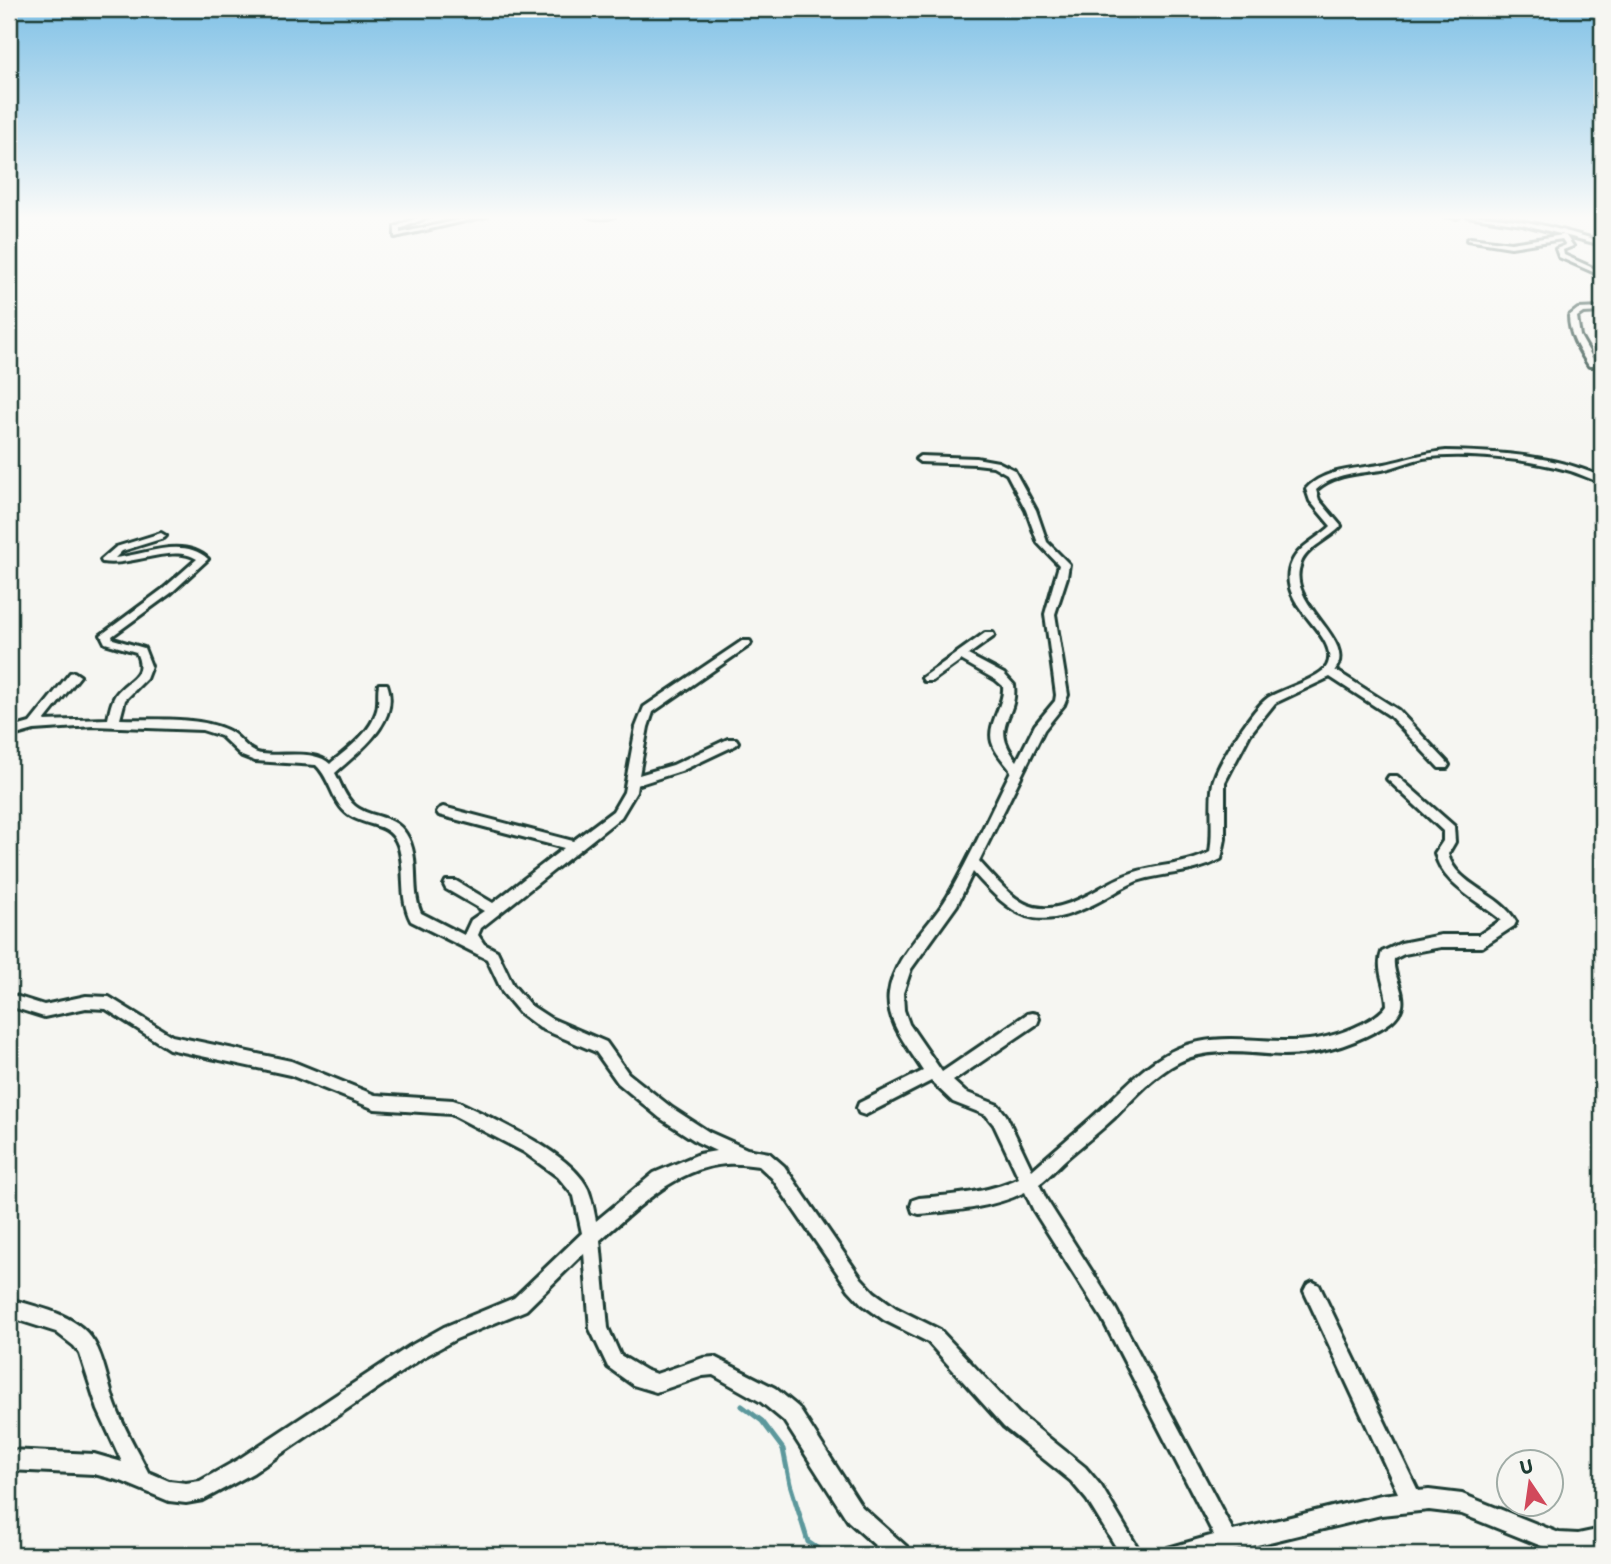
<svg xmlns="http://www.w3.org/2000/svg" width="1611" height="1564" font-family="'Shantell Sans',sans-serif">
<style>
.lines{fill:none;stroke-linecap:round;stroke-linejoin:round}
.stream{stroke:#5c989c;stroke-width:5}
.street-casing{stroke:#1f3d34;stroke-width:6}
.street{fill:#f6f6f2;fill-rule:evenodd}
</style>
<rect width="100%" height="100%" fill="#f6f6f2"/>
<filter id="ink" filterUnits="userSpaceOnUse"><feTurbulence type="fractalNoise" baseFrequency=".0143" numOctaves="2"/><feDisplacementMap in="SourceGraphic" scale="14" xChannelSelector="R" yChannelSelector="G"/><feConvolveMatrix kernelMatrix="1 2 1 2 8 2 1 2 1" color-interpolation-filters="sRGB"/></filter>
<g filter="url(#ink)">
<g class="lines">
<path class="stream" d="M742,1406L762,1421L783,1449L790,1484L808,1542L827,1555"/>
<defs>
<path id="street" d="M422,216H430L400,229V233L477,216H487L395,237V227Z
M588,216H615C609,219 594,219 588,216Z
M1443,216H1460L1457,218Z
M1467,216C1513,215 1557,229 1602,241V245L1522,224Z
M1563,235L1566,236L1573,246L1563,250L1564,255L1602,272V276L1559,257L1556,249L1566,245L1562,239L1511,247L1467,240L1470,238L1511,243Z
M1602,308V312L1583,313L1577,317L1580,336L1596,364L1592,366H1589C1579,350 1569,335 1569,316L1578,309Z
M1446,451C1498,452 1554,455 1602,477V483C1590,479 1579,473 1567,470C1527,459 1463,452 1423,458C1409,461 1396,467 1382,470C1360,473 1333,474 1316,490L1319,500L1341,526C1330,539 1307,547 1301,563C1284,604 1358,639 1335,670L1398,710L1447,762L1449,765L1447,768H1439L1390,716L1330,677L1275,703L1250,734L1225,782V839L1221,859C1194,874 1165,872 1137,881C1122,887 1109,897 1094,904C1035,933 1014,918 973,872L957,905L911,969L903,993L904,1010L909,1024L942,1072L1027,1014L1032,1013L1037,1014L1039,1019L1037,1024L953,1081L965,1092L998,1105L1006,1115L1032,1170C1053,1151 1075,1133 1096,1114C1128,1085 1155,1050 1199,1042C1228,1036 1256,1041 1285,1041C1311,1042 1338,1036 1362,1024C1371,1019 1381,1014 1387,1005C1387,987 1375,970 1382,952L1401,943L1441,935H1479L1501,920C1478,900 1442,885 1435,853L1443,841V831L1387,779L1389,776H1397L1454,826L1455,842L1448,854C1456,886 1501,893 1516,922L1514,926L1482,947H1441L1404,954L1394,959C1392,975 1405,990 1402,1006C1398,1019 1387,1025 1376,1031C1348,1046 1316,1055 1284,1055C1250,1054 1211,1046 1179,1062C1154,1075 1134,1098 1115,1117C1099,1132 1082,1145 1066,1159C1057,1167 1049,1177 1039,1184L1046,1199L1115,1308L1233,1531L1381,1495L1398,1493L1304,1291L1307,1285L1313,1282L1319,1285L1418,1491L1429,1490L1462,1494L1559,1533L1578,1534L1602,1529V1549L1578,1554L1559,1553L1462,1514L1429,1510L1381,1515L1216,1555H1165L1168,1548L1214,1535L1103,1320L1034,1211L1025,1192C992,1208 955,1211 919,1214L913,1212L911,1206L913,1200L919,1198C953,1195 988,1193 1019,1178L994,1125L986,1115L953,1102L931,1081L865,1115L859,1113L857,1108L859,1103L923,1071C909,1048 885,1021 889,993C894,955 929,928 948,896C971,856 990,813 1011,771C1005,762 995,753 992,742C987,723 1005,705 1003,686L996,680L961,660L932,681H924L922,678L985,633H993L994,635L993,637L968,655L1004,674L1014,685C1018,720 988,724 1017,761L1035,725L1055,701L1056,695L1045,614L1059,565L1038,543L1026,510L1007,474L993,466L976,464L920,462L916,459L920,456L976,458L998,462L1014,470L1036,510L1047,542L1069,564L1067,577L1055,614L1068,695L1064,705L1044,730L979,861C1016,902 1032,924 1088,895C1103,887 1116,878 1132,873C1158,864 1186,866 1210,852C1214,829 1209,805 1213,783C1216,766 1255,703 1271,696C1284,689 1320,678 1327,666C1343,635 1272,605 1292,562C1300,545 1319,538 1331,526L1310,501L1306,489C1325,468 1360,469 1385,464C1408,459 1422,453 1446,451Z
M161,533L166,536L164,538L122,551L115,558C144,555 183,536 208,559L171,593L112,636L113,639L144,648L151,666L146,679L125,700L120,719C152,720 198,716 227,730C241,736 246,752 262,754C282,757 315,749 330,764C346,750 369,735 376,713C380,703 377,693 379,684H387C401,722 359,751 335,773C341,784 345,798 355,806C371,819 394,814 406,834C421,858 410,888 421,913L464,935L471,920L484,911L446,889L444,885L446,881H456L493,903L564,848L439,815L437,812L439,809L443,807L573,841L613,811L624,792L636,727L644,707L742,641H750L751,643L750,645L653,712L648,727L639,775L673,765L728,739H736L738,742L736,745L681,771L637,785L636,792L621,817L481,928L478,935L484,944L497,951L513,985L530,1005L550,1018L606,1042L628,1073L672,1108L709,1132L747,1149L769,1153L784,1166L861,1278L874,1292L896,1308L940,1330L1018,1413L1085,1467L1101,1486L1142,1555H1121L1087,1500L1071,1481L1004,1427L928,1342L884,1320L862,1304L849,1290L772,1178L759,1166C749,1165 737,1163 726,1164C675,1168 637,1209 600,1240L608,1328L620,1355L645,1370L656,1374L703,1358L714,1357L775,1388L798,1407L862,1507L908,1548L911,1555H886L848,1521L784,1421L761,1402L713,1375L703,1376L656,1392L633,1385L608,1367L590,1329L584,1253L526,1310L456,1339L422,1358L253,1473L203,1500L186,1503L169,1501L121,1481L94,1474L9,1470V1450L94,1454L122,1462L98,1410L80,1354L74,1346L56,1332L9,1317V1299C38,1307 77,1314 94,1342C104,1358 108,1385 115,1404C123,1427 137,1450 148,1472L169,1481L186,1483L200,1481L239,1459L410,1346L444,1327L514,1298L582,1233L574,1196L558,1177L524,1152L451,1114L375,1109L290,1075L169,1049L106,1009L86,1008L44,1017L9,1006V994L44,1005L86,996L109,997L172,1036L291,1061L375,1095L453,1100L459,1102C494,1120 571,1152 588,1189C592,1199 594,1211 596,1221L654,1173L699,1154L716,1151L697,1142L660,1118L618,1083L596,1052L540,1028L520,1013L503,993L487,959L411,921C398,895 407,871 398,845C390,822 367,827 349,815C332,803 331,779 316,765L255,761L242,756L221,736L202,730L93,726L34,730L9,737V729L30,723L70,673L74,672L80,676L44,721L108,719C110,710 111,703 115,696C127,678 148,678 136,652L105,643L101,635L163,589L197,559C173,543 131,567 102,562L101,560L116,547Z"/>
</defs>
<use href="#street" class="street-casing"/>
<use href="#street" class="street"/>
</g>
</g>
<linearGradient id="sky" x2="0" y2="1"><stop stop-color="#80c1e6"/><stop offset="0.5" stop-color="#fbfbf9"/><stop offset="1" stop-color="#fbfbf9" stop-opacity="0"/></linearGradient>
<rect width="1611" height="435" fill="url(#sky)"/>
<rect width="1611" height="1564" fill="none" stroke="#f6f6f2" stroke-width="35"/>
<rect x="18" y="18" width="1576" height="1529" fill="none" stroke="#1f3d34" stroke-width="2.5" filter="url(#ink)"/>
<g transform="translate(1530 1483) rotate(347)"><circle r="33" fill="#f6f6f2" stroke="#a0aca6" stroke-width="2"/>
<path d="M0-5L12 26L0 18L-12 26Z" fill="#d1495b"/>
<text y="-10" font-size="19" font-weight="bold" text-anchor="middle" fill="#1f3d34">U</text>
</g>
</svg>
